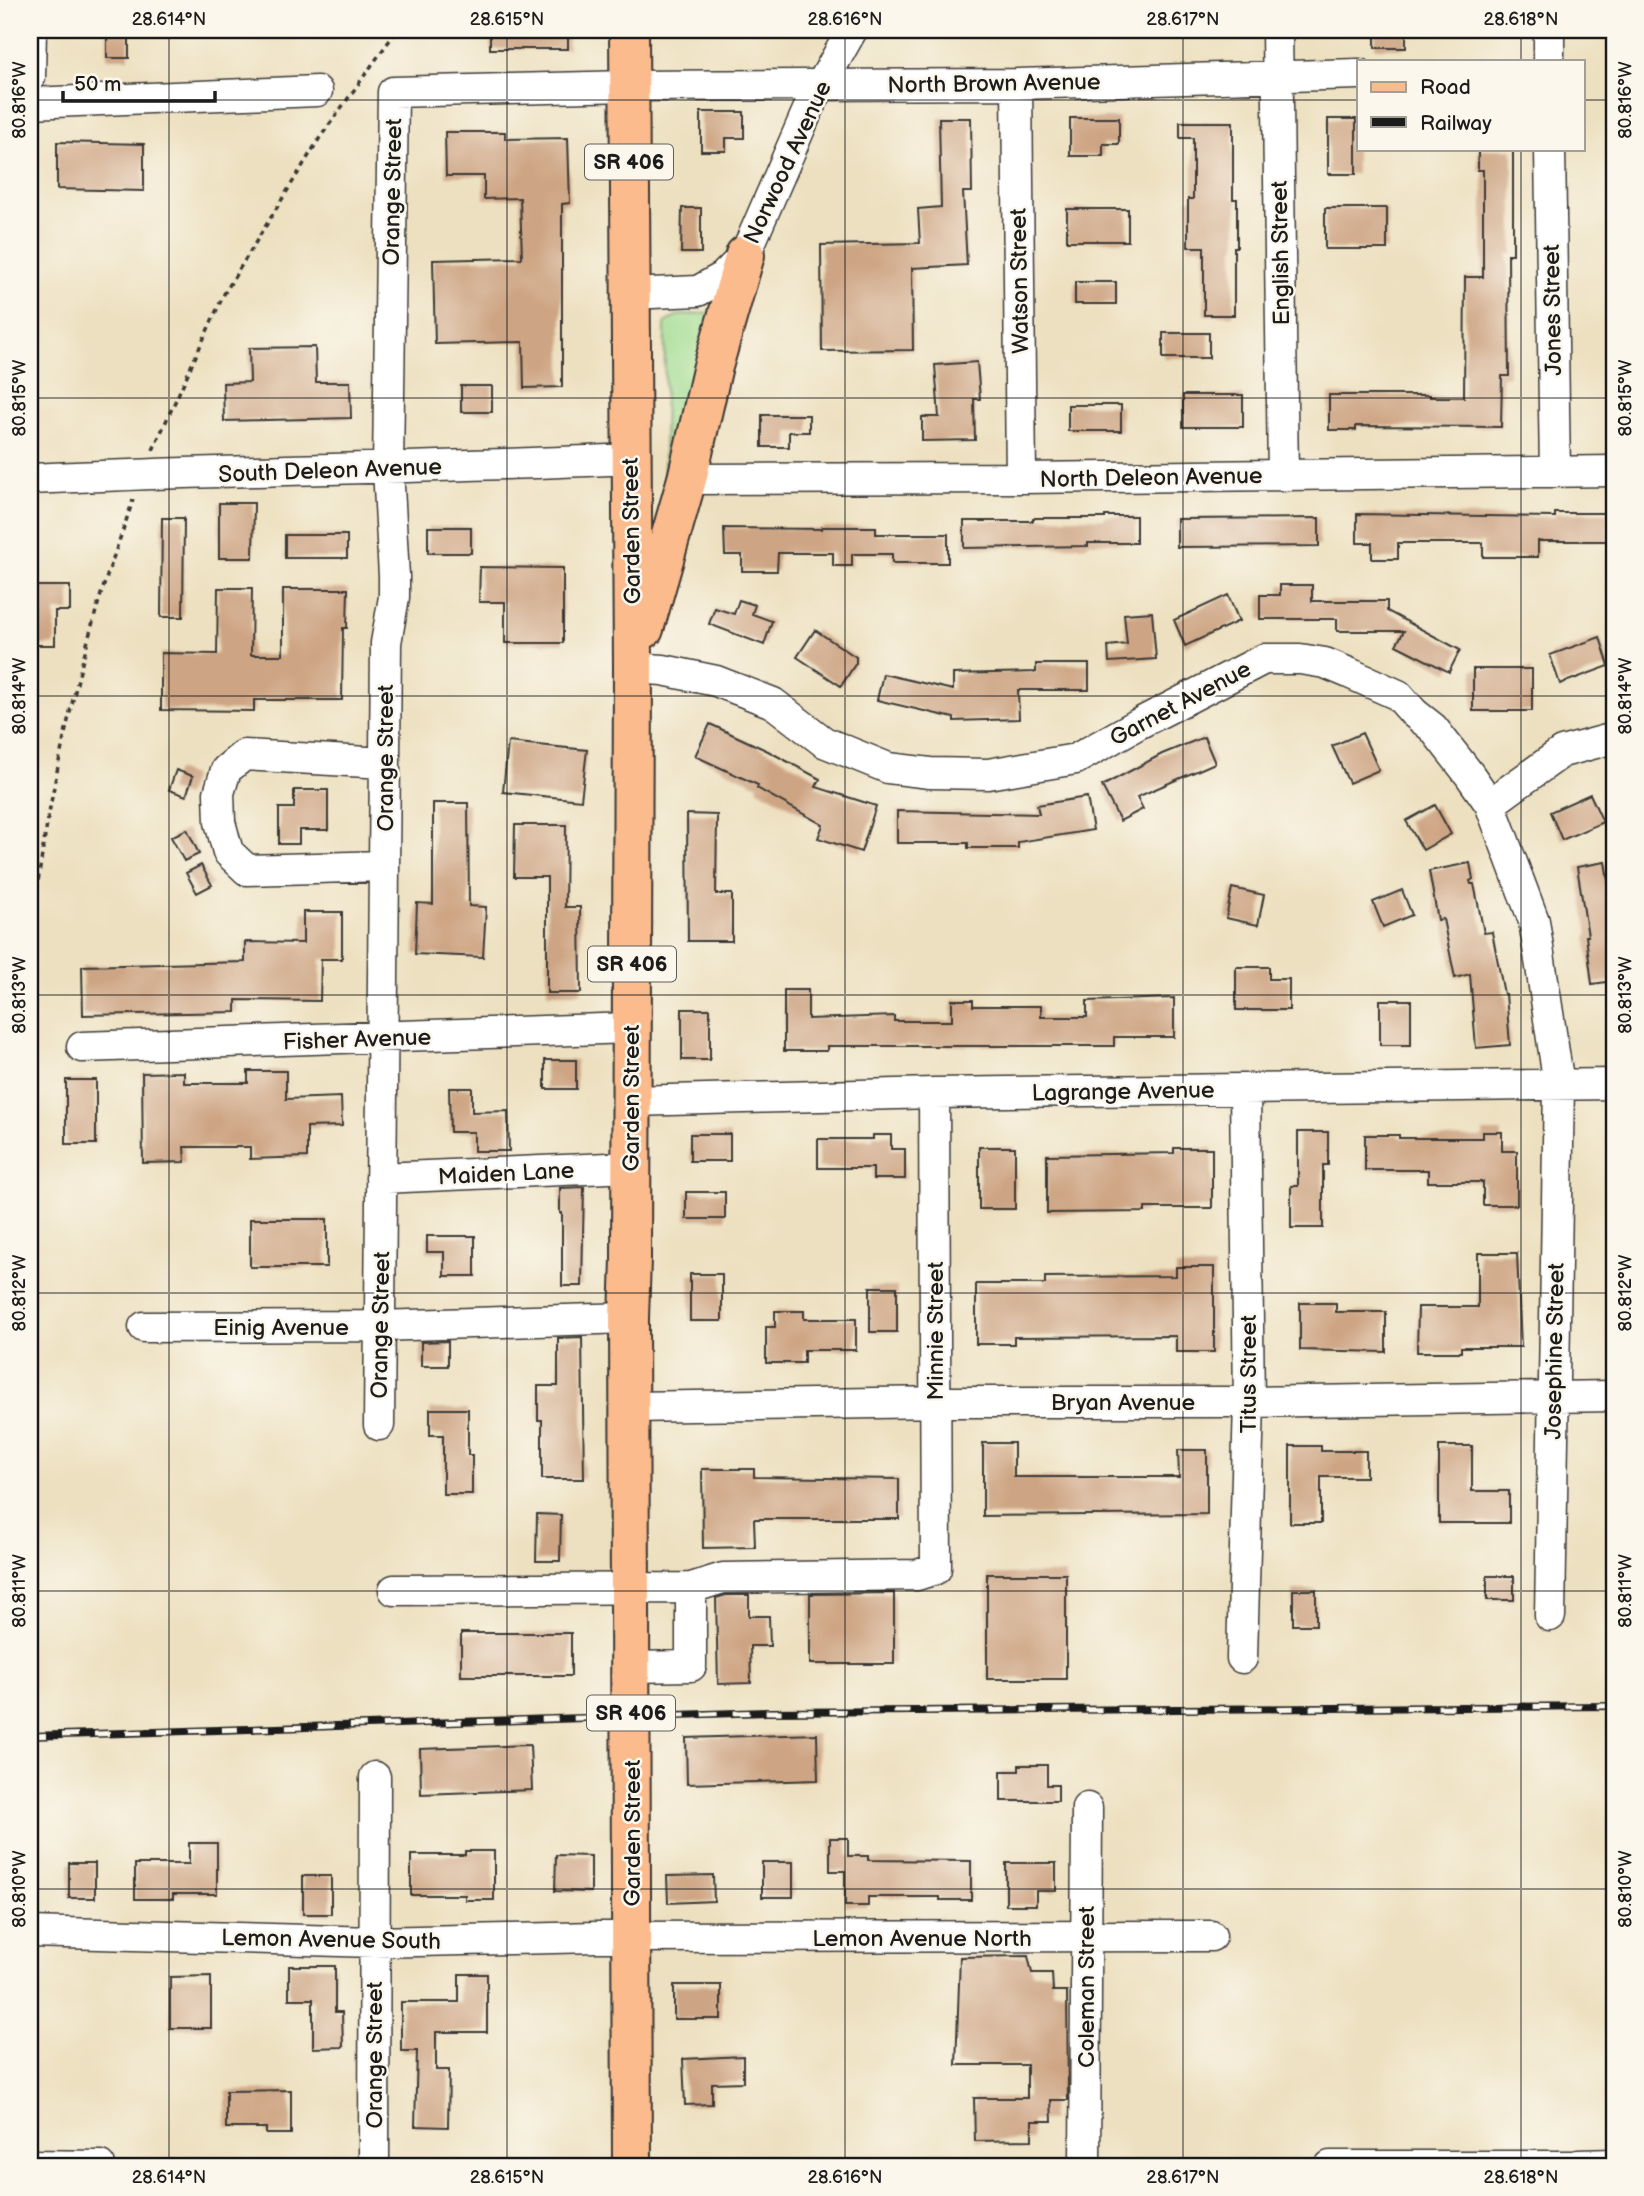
<svg xmlns="http://www.w3.org/2000/svg" width="1644" height="2196" font-family="'Balsamiq Sans',sans-serif">
<style>
.green{fill:#a0dc90;stroke:#5e7c56;stroke-width:2}
.building{fill:#cea584}
.lines{fill:none;stroke-linecap:round;stroke-linejoin:round}
.minor-casing{stroke:#3b3935;stroke-width:33}
.major-casing{stroke:#3b3935;stroke-width:42}
.path{stroke:#3b3935;stroke-width:3.5;stroke-dasharray:5 5;stroke-linecap:butt}
.minor{stroke:#fff;stroke-width:30}
.major{stroke:#fbbb8c;stroke-width:38}
.rail-casing{stroke:#1c1c1c;stroke-width:8}
.rail{stroke:#fbf7ec;stroke-width:5;stroke-dasharray:16;stroke-linecap:butt}
.ticks{fill:none;stroke:#1c1c1c;stroke-width:2;stroke-opacity:0.45}
.labels{text-anchor:middle;stroke-width:5;stroke-linejoin:round;paint-order:stroke}
.shield{fill:#fbf7ec;stroke:#5f5e5a;stroke-width:2}
.shield-label{font-size:21px;font-weight:bold;fill:#1c1c1c}
.street-label{font-size:23px;fill:#1c1c1c;stroke:#fbf7ec}
.neatline{fill:none;stroke:#1c1c1c;stroke-width:2.5}
.ticks-label{font-size:18px;text-anchor:middle;fill:#1c1c1c}
</style>
<rect width="100%" height="100%" fill="#fbf7ec"/>
<filter id="ink" filterUnits="userSpaceOnUse"><feTurbulence type="fractalNoise" baseFrequency=".0143" numOctaves="2"/><feDisplacementMap in="SourceGraphic" scale="14" xChannelSelector="R" yChannelSelector="G"/><feConvolveMatrix kernelMatrix="1 2 1 2 8 2 1 2 1" color-interpolation-filters="sRGB"/></filter>
<filter id="wash" filterUnits="userSpaceOnUse"><feTurbulence type="fractalNoise" baseFrequency=".00686" numOctaves="4" result="noise"/><feDisplacementMap in="SourceGraphic" scale="28" xChannelSelector="R" yChannelSelector="G"/><feGaussianBlur stdDeviation="1.57" result="paint"/><feColorMatrix in="noise" values="0 0 0 0 0 0 0 0 0 0 0 0 0 0 0 0 0 1.4 0 .05"/><feComposite in="paint" operator="in"/></filter>
<g filter="url(#wash)">
<rect width="100%" height="100%" fill="#ede0c0"/>
<path class="green" d="M715,312L664,492L665,323L676,316Z"/>
<g id="blocks">
<path class="building" d="M107,30H129V58H107Z
M490,30H568V49H490Z
M1375,30H1406V48H1375Z
M701,112H744V138H726V151H701Z
M939,118H971L972,192H963L967,265L912,268L913,350L822,351L821,245L920,243L918,209L941,207Z
M1070,118H1119V144H1103V156H1070Z
M1328,119H1356V174H1328Z
M1180,122H1233V199H1237V247H1234V315H1204V247H1188V199H1193V138H1180Z
M445,132H505V139L568,138L570,203L562,204V387L524,388L523,342L435,344L433,260L522,258L520,198L484,199V176H446Z
M57,142L144,144V191L57,189Z
M1478,149H1513V254H1508L1509,376H1502L1501,427L1356,426V430H1329V395H1430V397H1464L1465,277H1483V170H1478Z
M682,208H701V253H681Z
M1325,208H1387V249H1325Z
M1067,209H1128V241H1067Z
M1075,282H1116V304H1075Z
M1163,333H1209V358H1163Z
M315,347L316,382H350L351,418L224,421L223,383L250,382L249,348Z
M977,362L980,399H974L975,440L922,441V417H939L935,365Z
M461,386H492V412H461Z
M1183,395H1243V427H1183Z
M1068,405H1121V431H1068Z
M762,415H809V432H789V447H762Z
M219,503H254L253,558H219Z
M1555,513H1608V541H1538V557H1483V543H1398V559H1372V543H1357V514L1555,517Z
M1105,516H1136V543H1088V546L964,548V521H1033V518H1105Z
M162,518H184L183,617H161Z
M1319,518V546L1177,547V519Z
M428,527H471V553H428Z
M822,527H876V534H948V563H892V554H852V566H833V553H778L777,571H742V555H725L724,528L822,529Z
M285,535H347V558H285Z
M480,567L563,568V643H505V602H479Z
M1280,585H1312V601H1387V611L1460,650L1449,672L1396,645L1404,631H1337V619H1260V595H1280Z
M30,586H70V611H55V645H30Z
M218,588H252L251,655H283V589H348L347,628H343L342,700H254V711L161,710V653L217,654Z
M1228,595L1239,621L1185,646L1174,620Z
M739,600L755,605L752,614L772,621L764,645L709,624L715,608L734,614Z
M1152,612L1156,659L1109,662L1108,646L1127,644L1124,614Z
M815,630L856,657V663L841,686L797,657Z
M1600,637L1609,666L1560,684L1550,655Z
M1036,664H1089V690H1018L1019,719L954,721V718L877,700L883,674L953,690V674L1036,672Z
M1473,669H1532V711H1473Z
M710,724L768,751L820,779L816,787L876,806L861,852L818,838L823,825L757,788L758,785L695,756Z
M1362,733L1379,770L1349,783L1332,746Z
M1204,737L1215,763L1137,797L1143,809L1120,821L1102,786L1162,754Z
M508,742L587,750L581,800L503,792Z
M176,770L193,776L186,796L169,790Z
M294,790H328V830H299V844H279V808H294Z
M1590,794L1603,822L1562,840L1550,812Z
M1087,797L1093,830L1018,842V848H968V843H897V811L1039,814L1037,805Z
M433,803H468L469,906L486,907L483,957L415,954L417,903L433,904Z
M1435,805L1451,834L1423,850L1406,821Z
M687,814L717,815L716,894H732V941H688Z
M515,825H566L565,907H580L581,993H547V877H514Z
M187,829L199,854L184,861L171,837Z
M1605,862L1614,916V981L1592,984L1586,936H1588L1577,867Z
M1470,863L1473,879L1470,881L1471,884H1474L1484,933L1492,932L1504,994H1506L1510,1045L1476,1048L1470,974L1455,978L1443,919L1438,920L1429,871Z
M201,865L212,885L197,893L186,873Z
M1232,888L1264,895L1258,925L1226,918Z
M1402,890L1412,915L1383,927L1373,902Z
M303,912H342V959H321L320,1001L236,1000V1012L83,1015L82,966L245,962V942L303,943Z
M1236,967H1269V979H1289V1010H1236Z
M784,990H808V1019L894,1016V1021H952V1000H973V1006H1041V1017H1087V1001L1174,998V1037H1114V1046H827V1051H784Z
M1380,1000H1411V1045H1380Z
M682,1009H710V1060H682Z
M545,1060H576V1089H545Z
M248,1071H286V1099L341,1097L342,1126L307,1127V1157L250,1159V1147H184L185,1162L143,1163L142,1073L184,1072V1083H248Z
M66,1080H96V1144H66Z
M449,1088H472V1112L508,1111L509,1151H474V1132H450Z
M1298,1132H1328V1165H1323V1228H1291V1186H1298Z
M1483,1132H1502V1151H1517V1205H1483V1182H1428V1170H1365V1135H1399V1138H1483Z
M690,1134H730V1161H690Z
M873,1135H891V1149H905V1179H873V1168H818V1139H873Z
M979,1147H1015V1209H979Z
M1174,1148H1212V1208H1145V1212L1047,1213V1155L1174,1153Z
M584,1187L582,1286H562V1213H560V1188Z
M686,1192H725V1219H686Z
M250,1219H327V1267H250Z
M427,1236H475V1276H444V1252H427Z
M1478,1253H1517L1521,1347H1461V1352H1417L1418,1307H1478Z
M1176,1267H1214V1352H1176V1336L1014,1337V1344H976V1284H1045V1277L1176,1276Z
M690,1274H722V1321H690Z
M870,1287H897V1332H870Z
M1300,1303H1336V1312H1386V1352L1300,1350Z
M775,1311H804V1319H856V1350H804V1363H766V1327H775Z
M582,1337L584,1479H542V1420H538V1386H558V1338Z
M448,1341V1366H421V1342Z
M430,1409H468V1455H472V1494H443V1435H430Z
M983,1443H1014V1477H1179L1178,1450H1207V1514L983,1516Z
M1290,1446H1321V1451H1366V1477H1321V1523H1290Z
M1439,1446H1472V1491H1509V1523H1439Z
M702,1469H754V1477L899,1479V1519H754L755,1547L703,1548Z
M537,1514L561,1515L560,1561H536Z
M987,1574H1066V1679H987Z
M1487,1576H1514V1600H1487Z
M1293,1590H1316V1625H1293Z
M894,1593V1664H810V1594Z
M726,1595H749V1616H769L770,1646H750L751,1683L718,1684L716,1598Z
M461,1633H571V1676H461Z
M817,1734L818,1780L687,1784L686,1738Z
M530,1745L532,1790L421,1794L420,1749Z
M1019,1765H1047V1785H1058V1801H1001V1771H1019Z
M830,1838H848V1856H868V1860L971,1861V1900H940V1897H868V1906H845V1871H830Z
M189,1843H217V1894H173V1899H135V1864H189Z
M465,1851H494V1900H465V1895H411V1855H465Z
M556,1855L591,1856V1892L555,1891Z
M762,1862H793V1897H762Z
M69,1863H95V1898H69Z
M1006,1863H1056V1891H1036V1905H1006Z
M713,1875L714,1901L668,1903L667,1876Z
M303,1876H331V1914H303Z
M1028,1956L1032,1973H1052L1053,1991H1067L1068,2100H1051L1052,2121H1032V2140L975,2141L974,2098H1027V2065H956L960,1957Z
M289,1966H335V2012H342L343,2047L313,2048V1999H289Z
M459,1974H487V2032H436V2070H449L448,2127L415,2126L417,2051H401V2002H459Z
M211,1976V2028H170V1977Z
M674,1985H721V2019H674Z
M743,2056V2082L712,2083V2104L685,2105L683,2059Z
M291,2090V2134H266V2128H226V2091Z"/>
</g>
</g>
<g filter="url(#ink)">
<use href="#blocks" fill-opacity="0" stroke="#3b3935" stroke-width="2"/>
<g class="lines">
<defs>
<path id="minor" d="M1277,30L1283,476
M1549,30V61
M30,77L31,30
M1017,84L1021,478
M30,103L317,91
M1550,149L1555,472
M629,294L698,291L723,277L745,255L811,103L852,30
M30,479C230,469 430,469 630,459
M687,479L1021,478L1614,471
M633,668L663,670L716,681L773,703L824,742L888,768L930,773L988,774L1076,759L1138,724L1264,659H1300L1325,663L1349,673L1398,695L1414,713L1433,728L1469,774L1490,804L1534,921L1559,1085L1550,1616
M1490,804L1562,752L1614,738
M384,866L247,870L228,852L220,822L219,793L226,770L244,755L385,763
M82,1047L631,1028
M632,1101L934,1093L1614,1084
M381,1178L631,1167
M144,1327L379,1326L629,1318
M631,1407L936,1402H1249L1614,1396
M379,1425L386,643L394,597V576L388,469L393,92L629,86L1017,84L1359,74
M394,1590L691,1588L723,1578L917,1575L936,1569L934,1093
M1242,1658L1249,1402L1245,1090
M631,1667L691,1666V1588
M30,1932L374,1942L597,1937L1211,1936
M30,2165L100,2166
M1578,2165L1614,2164
M374,2166L375,1777
M1085,2166L1087,1808
M1330,2166H1578"/>
<path id="major" d="M629,30L633,668L631,1259L629,1318L632,2166
M644,629L687,479L712,370L745,255"/>
</defs>
<use href="#minor" class="minor-casing"/>
<use href="#major" class="major-casing"/>
<path class="path" d="M153,450L224,294L319,139L397,30
M30,950C41,835 65,722 96,611C107,573 121,537 133,500"/>
<use href="#minor" class="minor"/>
<use href="#major" class="major"/>
<defs>
<path id="rail" d="M30,1736L767,1712L1614,1706"/>
</defs>
<use href="#rail" class="rail-casing"/>
<use href="#rail" class="rail"/>
</g>
</g>
<path class="ticks" d="M169,30V2166M507,30V2166M845,30V2166M1183,30V2166M1521,30V61M30,100H1359M1583,100H1614M1521,149V2166M30,398H1614M30,696H1614M30,995H1614M30,1293H1614M30,1591H1614M30,1889H1614"/>
<g class="labels">
<g class="shield">
<rect x="585" y="144.5" width="88" height="35" rx="5"/>
<rect x="588" y="946.5" width="88" height="35" rx="5"/>
<rect x="587" y="1695.5" width="88" height="35" rx="5"/>
</g>
<g class="shield-label">
<text x="629" y="169">SR 406</text>
<text x="632" y="971">SR 406</text>
<text x="631" y="1720">SR 406</text>
</g>
<g class="street-label">
<text transform="translate(994 83) rotate(-1)" y="8">North Brown Avenue</text>
<text transform="translate(787 162) rotate(-65)" y="8">Norwood Avenue</text>
<text transform="translate(392 192) rotate(-89)" y="8">Orange Street</text>
<text transform="translate(1280 253) rotate(-91)" y="8">English Street</text>
<text transform="translate(1019 281) rotate(-91)" y="8">Watson Street</text>
<text transform="translate(1552 310) rotate(-91)" y="8">Jones Street</text>
<text transform="translate(330 470) rotate(-2)" y="8">South Deleon Avenue</text>
<text transform="translate(1151 477) rotate(-1)" y="8">North Deleon Avenue</text>
<text transform="translate(631 531) rotate(-91)" y="8">Garden Street</text>
<text transform="translate(1180 703) rotate(-28)" y="8">Garnet Avenue</text>
<text transform="translate(385 758) rotate(-90)" y="8">Orange Street</text>
<text transform="translate(357 1039) rotate(-2)" y="8">Fisher Avenue</text>
<text transform="translate(1123 1091) rotate(-1)" y="8">Lagrange Avenue</text>
<text transform="translate(631 1098) rotate(-90)" y="8">Garden Street</text>
<text transform="translate(506 1173) rotate(-3)" y="8">Maiden Lane</text>
<text transform="translate(380 1325) rotate(-89)" y="8">Orange Street</text>
<text x="281" y="1335">Einig Avenue</text>
<text transform="translate(935 1331) rotate(-90)" y="8">Minnie Street</text>
<text transform="translate(1554 1351) rotate(-89)" y="8">Josephine Street</text>
<text transform="translate(1248 1374) rotate(-90)" y="8">Titus Street</text>
<text x="1123" y="1410">Bryan Avenue</text>
<text transform="translate(632 1833) rotate(-90)" y="8">Garden Street</text>
<text x="922" y="1946">Lemon Avenue North</text>
<text transform="translate(331 1939) rotate(1)" y="8">Lemon Avenue South</text>
<text transform="translate(1086 1987) rotate(-90)" y="8">Coleman Street</text>
<text transform="translate(374 2055) rotate(-90)" y="8">Orange Street</text>
</g>
</g>
<rect width="1644" height="2196" fill="none" stroke="#fbf7ec" stroke-width="77"/>
<rect x="1357" y="60" width="228" height="91" fill="#fbf7ec" stroke="#a29f99" stroke-width="2"/>
<rect x="1371" y="82" width="35" height="10" fill="#fbbb8c" stroke="#a29f99" stroke-width="2"/>
<text x="1420" y="94" font-size="21" fill="#1c1c1c">Road</text>
<rect x="1371" y="117" width="35" height="10" fill="#1c1c1c" stroke="#a29f99" stroke-width="2"/>
<text x="1420" y="130" font-size="21" fill="#1c1c1c">Railway</text>
<path d="M63 91v10h152v-10" fill="none" stroke="#1c1c1c" stroke-width="3.5"/>
<text x="74" y="91" font-size="21" fill="#1c1c1c" stroke="#fbf7ec" stroke-width="5" paint-order="stroke">50 m</text>
<rect x="38" y="38" width="1568" height="2120" class="neatline"/>
<g class="ticks-label">
<text x="169" y="25">28.614°N</text>
<text x="507" y="25">28.615°N</text>
<text x="845" y="25">28.616°N</text>
<text x="1183" y="25">28.617°N</text>
<text x="1521" y="25">28.618°N</text>
<text transform="translate(19 100) rotate(-90)" y="6">80.816°W</text>
<text transform="translate(1625 100) rotate(-90)" y="6">80.816°W</text>
<text transform="translate(1625 398) rotate(-90)" y="6">80.815°W</text>
<text transform="translate(19 398) rotate(-90)" y="6">80.815°W</text>
<text transform="translate(1625 696) rotate(-90)" y="6">80.814°W</text>
<text transform="translate(19 696) rotate(-90)" y="6">80.814°W</text>
<text transform="translate(1625 995) rotate(-90)" y="6">80.813°W</text>
<text transform="translate(19 995) rotate(-90)" y="6">80.813°W</text>
<text transform="translate(1625 1293) rotate(-90)" y="6">80.812°W</text>
<text transform="translate(19 1293) rotate(-90)" y="6">80.812°W</text>
<text transform="translate(1625 1591) rotate(-90)" y="6">80.811°W</text>
<text transform="translate(19 1591) rotate(-90)" y="6">80.811°W</text>
<text transform="translate(19 1889) rotate(-90)" y="6">80.810°W</text>
<text transform="translate(1625 1889) rotate(-90)" y="6">80.810°W</text>
<text x="169" y="2183">28.614°N</text>
<text x="507" y="2183">28.615°N</text>
<text x="845" y="2183">28.616°N</text>
<text x="1183" y="2183">28.617°N</text>
<text x="1521" y="2183">28.618°N</text>
</g>
</svg>
